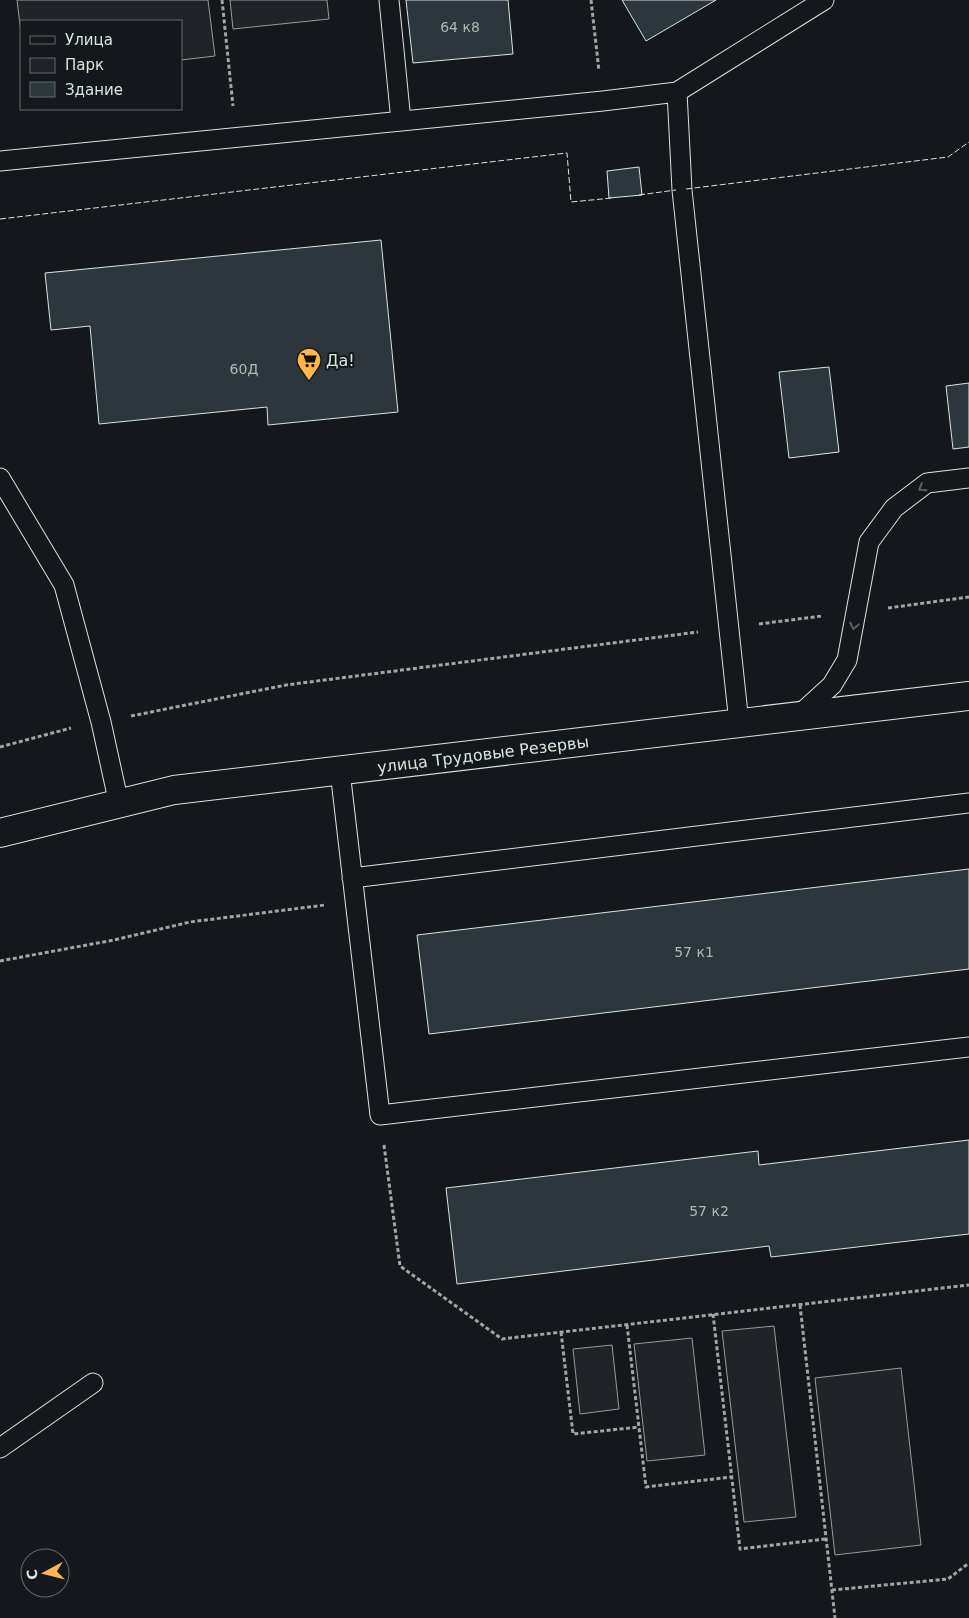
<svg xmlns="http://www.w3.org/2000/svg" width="969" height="1618" font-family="'DejaVu Sans',sans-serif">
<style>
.green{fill:#202428;stroke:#939e99}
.building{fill:#2c363c;stroke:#d8e6dc}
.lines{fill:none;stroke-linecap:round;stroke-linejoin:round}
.service-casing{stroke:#d8e6dc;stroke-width:21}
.tertiary-casing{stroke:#d8e6dc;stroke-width:30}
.path{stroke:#9da8a2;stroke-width:3;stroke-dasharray:4 2.5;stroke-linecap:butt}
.service{stroke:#14181c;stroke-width:19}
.tertiary{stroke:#14181c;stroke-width:28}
.fence{stroke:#d8e6dc;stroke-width:1;stroke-dasharray:6 2.5;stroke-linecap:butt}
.oneway{stroke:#59605f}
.labels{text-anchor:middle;stroke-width:4;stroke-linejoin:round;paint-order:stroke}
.number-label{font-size:14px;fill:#adbab4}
.poi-label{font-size:16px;fill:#d8e6dc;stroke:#14181c;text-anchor:start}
.street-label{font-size:16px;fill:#d8e6dc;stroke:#14181c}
</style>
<rect width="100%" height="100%" fill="#14181c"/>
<path class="green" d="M17,0H208L215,56L181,60V21H21V33Z
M230,0H327L329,19L233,29Z
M774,1326L796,1517L744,1522L722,1331Z
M692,1338L705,1455L647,1461L634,1344Z
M612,1345L619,1409L580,1414L573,1349Z
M901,1368L921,1545L835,1555L815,1378Z"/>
<path class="building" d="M406,0H508L513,54L413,63Z
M622,0H716L646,41Z
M639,167L642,195L609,198L607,171Z
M381,240L398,412L268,425L267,407L99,424L90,326L51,330L45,273Z
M829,367L839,452L789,458L779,372Z
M969,383V447L953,449L946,386Z
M969,869V969L429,1034L417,935Z
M969,1140V1234L771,1257L769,1246L457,1284L446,1188L758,1151L759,1165Z"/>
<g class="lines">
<defs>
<path id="service" d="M389,0L401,121
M0,161L603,101L677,92
M0,478L64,585L101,722L119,804
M798,716L832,685L847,660L869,542L894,508L927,483L969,478
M739,723L682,190L677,92L824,0
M340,771L380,1115L969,1047
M352,878L969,803
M0,1448L93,1383"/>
<path id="tertiary" d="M0,833L174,790L969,696"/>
</defs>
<use href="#service" class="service-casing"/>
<use href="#tertiary" class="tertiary-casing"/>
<path class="path" d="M222,0L233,106
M591,0L599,71
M888,608L969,597
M759,624L822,616
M131,716L286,685L698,632
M0,747L71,728
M0,961L114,940L190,922L325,905
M384,1145L400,1266L502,1339L969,1285
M800,1305L835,1618
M713,1314L740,1549L826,1539
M627,1325L646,1487L732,1477
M561,1332L573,1434L639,1427
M832,1590L948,1579L969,1563"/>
<use href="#service" class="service"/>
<use href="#tertiary" class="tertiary"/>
<path class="fence" d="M686,189L948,157L969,142
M639,195L676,190
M0,219L567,153L571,202L612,198"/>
</g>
<defs><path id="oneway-chevron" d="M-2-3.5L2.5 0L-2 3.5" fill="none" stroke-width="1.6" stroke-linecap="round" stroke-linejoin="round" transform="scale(1.25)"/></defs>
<g class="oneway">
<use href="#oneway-chevron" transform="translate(922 488) rotate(147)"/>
<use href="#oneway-chevron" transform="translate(854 626) rotate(101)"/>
</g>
<defs>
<symbol id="supermarket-pin" viewBox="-11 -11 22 30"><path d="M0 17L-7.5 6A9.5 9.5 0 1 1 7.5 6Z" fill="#ffb74d" stroke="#14181c"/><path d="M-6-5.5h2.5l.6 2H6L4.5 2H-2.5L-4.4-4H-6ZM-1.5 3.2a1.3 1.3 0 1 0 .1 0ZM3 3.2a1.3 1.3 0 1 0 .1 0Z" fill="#111"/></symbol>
</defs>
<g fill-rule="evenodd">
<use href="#supermarket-pin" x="295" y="346" width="28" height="38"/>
</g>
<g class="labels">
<g class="number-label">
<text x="460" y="32">64 к8</text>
<text x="244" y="374">60Д</text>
<text x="694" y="957">57 к1</text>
<text x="709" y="1216">57 к2</text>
</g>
<g class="poi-label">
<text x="326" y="366">Да!</text>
</g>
<g class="street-label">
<text transform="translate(483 754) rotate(-7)" y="6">улица Трудовые Резервы</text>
</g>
</g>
<rect x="20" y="20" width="162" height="90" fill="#14181c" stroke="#626a69"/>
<rect x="30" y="36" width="25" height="8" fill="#14181c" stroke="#626a69"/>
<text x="65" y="45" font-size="15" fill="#d8e6dc">Улица</text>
<rect x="30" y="58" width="25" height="15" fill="#202428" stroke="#626a69"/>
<text x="65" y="70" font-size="15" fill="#d8e6dc">Парк</text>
<rect x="30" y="82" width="25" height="15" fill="#2c363c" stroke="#626a69"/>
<text x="65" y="95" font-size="15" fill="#d8e6dc">Здание</text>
<g transform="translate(45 1573) rotate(263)"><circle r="24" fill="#14181c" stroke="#626a69"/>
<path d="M0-4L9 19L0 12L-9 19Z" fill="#ffb74d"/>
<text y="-8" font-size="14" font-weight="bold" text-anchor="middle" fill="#d8e6dc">С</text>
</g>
</svg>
